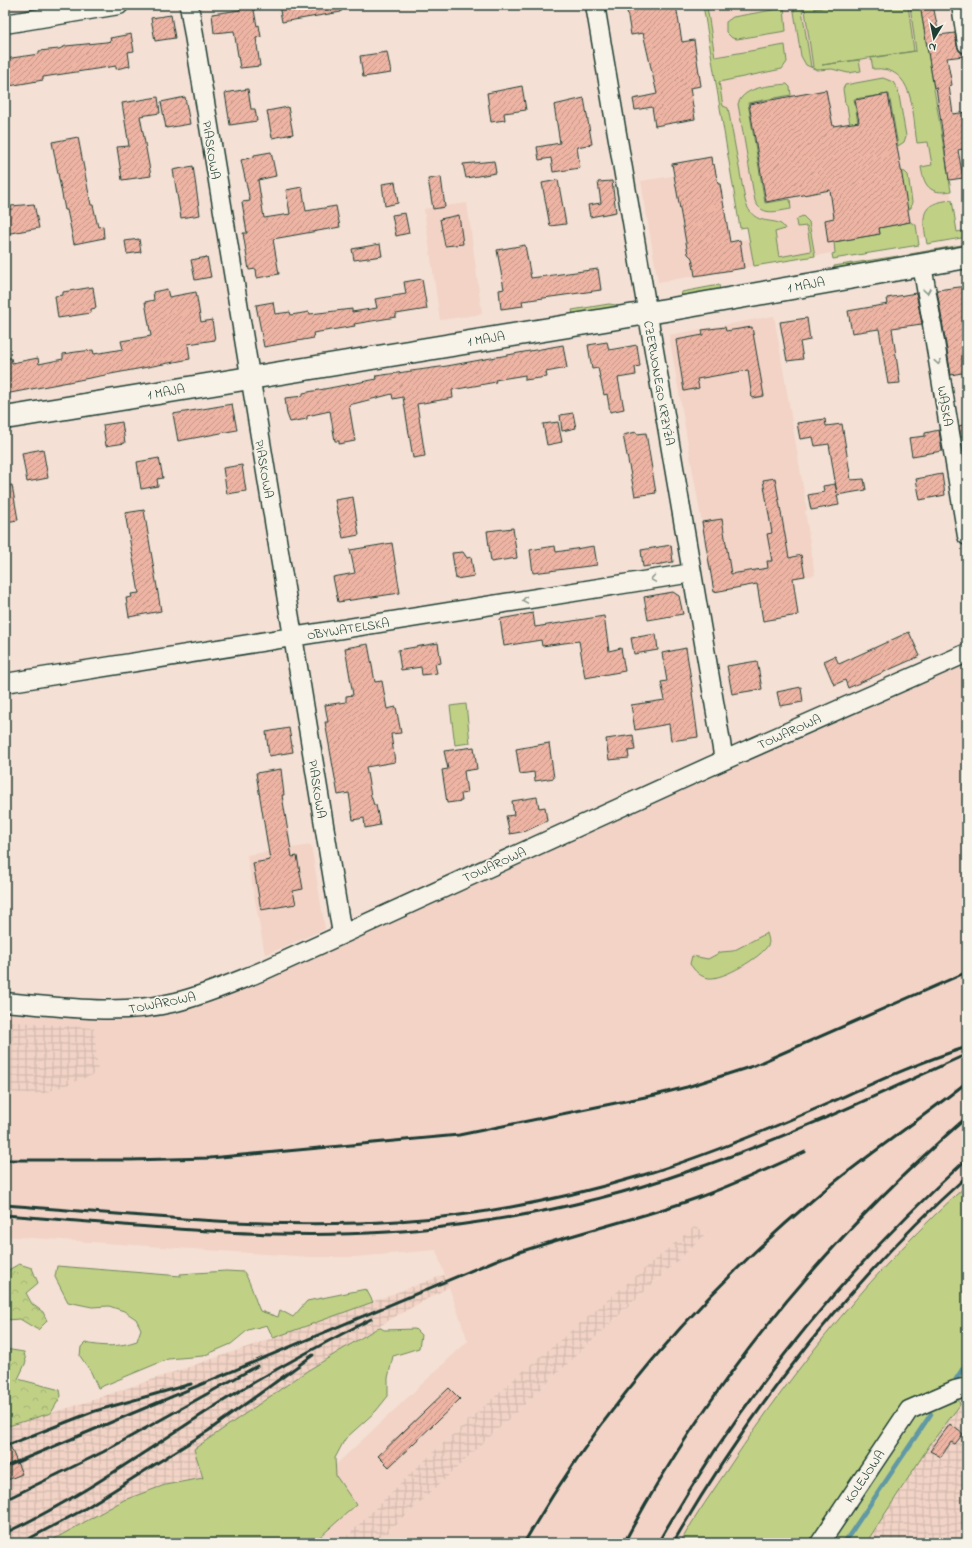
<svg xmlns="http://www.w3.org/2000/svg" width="972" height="1548" viewBox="0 0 972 1548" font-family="'Indie Flower',sans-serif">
<defs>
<pattern id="industrial-grid" width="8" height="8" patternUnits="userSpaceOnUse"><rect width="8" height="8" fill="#f2d3c6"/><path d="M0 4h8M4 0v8" fill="none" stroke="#cfb6ab"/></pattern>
<pattern id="forest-crowns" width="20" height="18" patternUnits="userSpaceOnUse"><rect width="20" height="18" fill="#c0d186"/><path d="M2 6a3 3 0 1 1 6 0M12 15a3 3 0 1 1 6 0" fill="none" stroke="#a5b474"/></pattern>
<pattern id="building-hatch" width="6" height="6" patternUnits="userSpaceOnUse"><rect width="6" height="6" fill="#eeb5a4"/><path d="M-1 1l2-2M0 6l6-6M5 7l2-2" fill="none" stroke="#c09486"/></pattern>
</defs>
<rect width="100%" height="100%" fill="#f4e0d4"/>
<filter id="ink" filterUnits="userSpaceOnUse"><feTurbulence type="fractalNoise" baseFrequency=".025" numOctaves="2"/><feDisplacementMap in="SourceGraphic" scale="8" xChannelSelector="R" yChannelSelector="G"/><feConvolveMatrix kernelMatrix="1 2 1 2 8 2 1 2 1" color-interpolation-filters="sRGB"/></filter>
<g filter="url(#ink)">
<path fill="#f2d3c6" d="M703 5H920L957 232 658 282 641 181 704 171 730 242 749 239 747 227 740 228Z
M467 203 482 314 440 320 424 209Z
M774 316 807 510 805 511 815 575 714 592 669 335Z
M967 654V1185L781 1394 746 1442 680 1543H377L707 1233 514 1379 416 1468 340 1543H313L356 1505 326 1474 468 1341 436 1250 354 1257H310L5 1236V1004H175Z
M311 845 325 929 265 955 247 855Z"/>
<path fill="url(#industrial-grid)" d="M5 1021 94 1028 98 1073 42 1094 5 1092Z
M694 1227 708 1232 377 1543H340L416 1468 514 1379Z
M444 1275 449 1287 396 1316 307 1371 194 1449 203 1478 165 1485 124 1500 47 1543H5V1427L81 1404 273 1338Z
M967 1396V1543H866L931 1443 960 1405 958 1397Z"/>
<path fill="#c0d186" stroke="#70875d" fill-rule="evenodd" d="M703 5H717L707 7 715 57 785 45 787 62 782 69 719 82 723 106 728 108 745 200C753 231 779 214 785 229L775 232 779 257 811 251 807 226 797 227 796 221 798 218 803 216 809 222 815 256 754 266 747 227 740 228Z
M793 5H836L814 9 840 5H908L914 51 822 65 859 60 861 71 848 73 832 69 817 70 806 65 801 56ZM802 10H805L813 67H811Z
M910 5H920L951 191C930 195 924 186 921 167L932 165 928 142 917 143C912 113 915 65 873 69L871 58 916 51Z
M784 8 786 31 737 39 732 38 726 32V22L733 17Z
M883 78 893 82 898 90 906 136 904 142 898 146 889 94 854 99 858 123 850 125 847 105 845 103 843 89 845 85Z
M787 84 790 87 791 95 748 103 765 203 790 199 791 209C777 211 762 217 755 201L738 104C744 86 770 86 787 84Z
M901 171 905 172 908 175 912 202 911 208 907 210Z
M952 200 957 232 967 230V237L927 244C922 216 919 203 952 200Z
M910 222 916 225 919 245 833 259 832 254 835 253 834 242 880 234 879 228Z
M967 244V248L909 258 910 254Z
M898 256 900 260 834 268V266Z
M719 285 720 290 681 297 682 292Z
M609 304 616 305 617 308 573 314 572 310Z
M466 704 470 743 455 745 450 706Z
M767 933C768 937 770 942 768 945 762 957 722 980 709 978 700 977 695 971 690 964L692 956 708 959 721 952 733 951Z
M967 1185V1381L910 1400 813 1543H680C695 1516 714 1490 731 1464 797 1365 878 1265 967 1185Z
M57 1266 181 1276 180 1274 226 1271 244 1272C252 1285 254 1298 260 1311L278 1317 280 1310 293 1317 307 1301 366 1289 373 1302 273 1338 267 1325 248 1330 231 1344 203 1356 168 1359 98 1388 91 1372 80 1356 81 1347 85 1343C104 1347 119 1347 137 1341L141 1329 136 1319 124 1311 109 1306 92 1307 68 1302 55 1277Z
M379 1327 384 1330 415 1329 421 1335 419 1348 393 1356 388 1378V1396L376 1411 345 1439 335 1458 336 1476 356 1505 313 1543H47L124 1500 165 1485 203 1478 194 1449 307 1371Z
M958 1397 960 1405 931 1443 866 1543H828L907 1425 920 1412Z"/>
<path fill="url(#forest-crowns)" stroke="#70875d" d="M19 1264 32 1268 38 1283 26 1293 32 1304 43 1312 47 1321 38 1330 20 1319 6 1320 5 1342V1272Z
M5 1349 24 1352 26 1362 18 1379 60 1390 61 1396 51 1413 5 1427Z"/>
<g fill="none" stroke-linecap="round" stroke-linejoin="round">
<path stroke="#6198a4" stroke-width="4.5" d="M956 1379 967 1362
M844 1543 931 1414"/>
</g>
<path fill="url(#building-hatch)" stroke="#1f3d34" d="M240 5H253L257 26 259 25 261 37 256 38 260 66 240 68 234 31 214 33 212 14 240 10Z
M279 5H341V12L282 22Z
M626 5H676L682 42 694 40 701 86 690 88 695 119 655 126 652 107 635 110 633 99 657 94 643 33 631 35Z
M920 5H933L939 35 955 33 957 46 959 51 964 54V56L947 58 952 85 949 86 953 114 967 112V148L958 150 963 178 949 180 936 87 934 88Z
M171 15 175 38 155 41 151 18Z
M131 34 134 51 128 52 130 66 116 69V66L43 77V80L9 86 5 59 39 54V51L59 49 66 46 106 42 111 41 110 38Z
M387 52 391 73 363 77 360 56Z
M522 86 526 110 504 113 505 120 491 122 487 93Z
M248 89 251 109H255L257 121 230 125 225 93Z
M826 90 833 126 859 122 855 100 888 94 910 222 879 228 880 234 828 243 825 220 834 218 830 190 766 202 749 104Z
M158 97 160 113 140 116 151 176 122 180 117 147 129 146 122 103Z
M185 97 190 124 166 128 161 102Z
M584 98 592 144 577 147 580 168 553 172 551 158 539 160 537 147 560 143 554 105Z
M288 107 293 134 272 138 267 111Z
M78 137 91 205H93L98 227 103 226 104 238 74 244 67 210H65L52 142Z
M271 152 276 176 258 180 264 218 290 214 286 190 302 187 306 211 336 206 340 227 273 239 279 274 257 278 256 269 249 270 243 233H247L242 202 250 201 241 160 254 157V155Z
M711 157 712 165 714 164 718 184H720L730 242 740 240 744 268 695 276 692 258 688 254 672 164Z
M494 161 496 173 466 178 463 164Z
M193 166 200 215 181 218 173 170Z
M441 177 445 207 433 209 428 179Z
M558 180 566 224 550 226 542 183Z
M612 181 616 212 590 217 588 205 601 203 598 182Z
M395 182 398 203 385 206 382 184Z
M34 204 39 228 5 234V210L12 209 11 206Z
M405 213 409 233 396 236 392 215Z
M459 215 463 244 445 246 440 219Z
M139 239 141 252 127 254 125 241Z
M380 244 382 256 354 260 352 249Z
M525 245 531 278 598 269 601 290 522 301 523 306 501 309 499 290 504 289 497 250Z
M207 257 211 277 195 280 191 260Z
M422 279 427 309 396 314V317L354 324 355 326 313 333 314 338 264 347 256 305 273 302 275 314 290 312 291 315 309 312 310 314 352 309V312L377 308 375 299 406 294 404 282Z
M967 286V372L951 375 937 290Z
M93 287 96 308 91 309V313L58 318 55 296 63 295V292Z
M167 289 169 297 196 292 201 322 212 320 215 340 188 344 190 359 5 394V358H11L12 363 38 358 39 364 63 359V354L76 352 93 350 94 354 123 349 121 341 151 336 145 302 154 300 153 292Z
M916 293 922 324 892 328 900 383 888 384 879 329 852 333 848 311 888 304 887 298Z
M807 318 810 340 800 342 803 359 787 361 780 322Z
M725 327 726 331 752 327 764 396 752 398 748 370 697 379 699 388 684 391 676 340 703 335 702 330Z
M607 342 609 350 637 345 640 366 635 367 636 375 618 378 624 409 610 412 607 394 604 395 598 368 592 369 588 345Z
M563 345 567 368 546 372 547 377 525 380V375L495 380 496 382 452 390 453 398 417 404 425 456 413 458 403 397 393 399 392 394 349 405 355 441 339 444V441H335L330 411 307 416V419L290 422 287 414 285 398 303 396V393L377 379 376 376 447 366Z
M232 404 237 430 178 441 173 414Z
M573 413 576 428 562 431 560 415Z
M825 419 826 426 842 424 851 480 864 479 866 490 837 495 839 505 811 510 808 495 824 492 823 486 835 484 837 493 829 444 815 446 813 437 800 439 797 423Z
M122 422 125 443 106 446 103 425Z
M558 422 562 442 547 445 543 424Z
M967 424V436L961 437 959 426Z
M939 430 942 451 912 456 909 438 925 436V433Z
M636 432 637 434 646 433 656 493 635 496 623 435Z
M43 449 48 478 27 482 22 453Z
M159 458 163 478 157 479 158 486 141 489 137 462Z
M242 465 246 491 227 494 223 468Z
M942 474 945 495 920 500 916 479Z
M775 478 789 558 801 555 805 576 793 578 798 615 763 621 757 584 714 592 702 522 722 519 731 574 768 568 767 561H772L767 534 772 533 763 480Z
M12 485 18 520 5 522V486Z
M353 497 359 535 343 538 335 500Z
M144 510 161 611 129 617 126 598 132 597 131 594 139 593 125 513Z
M513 528 517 558 491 562 487 531Z
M392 543 400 593 338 602 333 577 355 573 350 550Z
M671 545 673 562 643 567 641 550Z
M555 546 556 552 594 546 597 565 533 573 530 550Z
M463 552 467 558 471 557 474 576 456 579 452 553Z
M673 592 679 596 683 614 648 620 644 597Z
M533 613 535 627 604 616 609 651 621 648 625 671 585 678 579 641 542 646 541 640 504 646 500 619Z
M909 632 920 656 848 688 845 680 834 685 824 661 835 656 839 664Z
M656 634 658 650 634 654 631 638Z
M438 643 441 663 435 664 437 673 422 675 421 667 401 670 398 650Z
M368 644 375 682 382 681 387 709 396 707 401 733 391 734 395 762 366 767 371 796 374 805H376L380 825 365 828 364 818 353 820 349 793 338 795 325 722H328L325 705 346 702V696L353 695 345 648Z
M686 648 693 692H692L698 737 671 741 669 724 635 730 631 705 665 700 661 682 667 681 662 653Z
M757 661 762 689 732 694 727 666Z
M801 687 803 702 780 706 777 692Z
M289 728 293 752 269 756 266 732Z
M633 735 635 750 628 751 629 758 609 760 606 739Z
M549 743 554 778 535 781 534 772 520 774 516 749Z
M474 747 477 769 464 771 467 793 461 794 462 801 447 803 442 770 448 769 444 751Z
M281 769 284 795H282L292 857 297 856 303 889 293 891 296 904 261 910 253 863 270 860 256 773Z
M537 797 539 808 545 807 547 821 526 831 510 834 506 816 514 815 512 801Z
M449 1388 460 1399 389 1467 378 1456Z
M950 1424 963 1434 955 1444 951 1442 941 1457 930 1451Z
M5 1434 22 1474 5 1481Z"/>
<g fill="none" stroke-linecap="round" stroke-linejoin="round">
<defs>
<path id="street" d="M189 5 342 934
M595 5 724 760
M961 5 967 44
M5 24 119 5
M922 265 931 317
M932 324 967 536
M5 683 692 573
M5 1002C62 1007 119 1016 176 1002 205 995 232 983 260 972L711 766 967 653
M820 1543 909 1410 955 1390 967 1387"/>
<path id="secondary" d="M5 418 672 309 967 257"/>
</defs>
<use href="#street" stroke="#1f3d34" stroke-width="21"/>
<use href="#secondary" stroke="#1f3d34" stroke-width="25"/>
<use href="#street" stroke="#f7f3e8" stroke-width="18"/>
<use href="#secondary" stroke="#f7f3e8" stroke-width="22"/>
<path stroke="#1f3d34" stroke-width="3" d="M5 1160H130L210 1158 459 1135 655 1095 687 1087 753 1066 967 972
M5 1205C136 1215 267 1230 398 1221 481 1216 563 1199 643 1175 706 1156 768 1130 829 1103 874 1083 919 1062 967 1047
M5 1215C155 1227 308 1246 458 1225 536 1215 612 1198 686 1172 782 1140 875 1096 967 1054
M5 1446 95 1411 191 1384
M5 1467 494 1261C560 1236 630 1222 697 1198 734 1185 769 1168 805 1152
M5 1500 103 1452 257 1366
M5 1533C81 1498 149 1448 220 1403 269 1372 320 1345 371 1319
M21 1543 81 1511 208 1431 313 1355
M524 1543C600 1411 699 1296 815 1198 864 1157 917 1122 967 1082
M624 1543C711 1380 828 1238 967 1117
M658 1543C740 1399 844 1270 967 1159
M673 1543C752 1407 850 1281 967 1176"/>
</g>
<defs><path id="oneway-chevron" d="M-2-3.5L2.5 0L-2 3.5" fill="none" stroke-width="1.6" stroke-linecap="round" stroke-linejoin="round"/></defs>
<g stroke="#8b988e">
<use href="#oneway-chevron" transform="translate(927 291) rotate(81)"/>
<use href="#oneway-chevron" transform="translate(938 362) rotate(81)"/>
<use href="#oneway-chevron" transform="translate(653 579) rotate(171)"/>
<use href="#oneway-chevron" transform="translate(525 600) rotate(171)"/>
</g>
</g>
<g text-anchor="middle" stroke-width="3.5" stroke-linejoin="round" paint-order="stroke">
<g font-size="13" fill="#1f3d34" stroke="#f7f3e8">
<text transform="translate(212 150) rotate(81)" y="5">PIASKOWA</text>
<text transform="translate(806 284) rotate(-10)" y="5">1 MAJA</text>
<text transform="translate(486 338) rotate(-9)" y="5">1 MAJA</text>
<text transform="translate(660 383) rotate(80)" y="5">CZERWONEGO KRZYŻA</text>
<text transform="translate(166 391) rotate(-10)" y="5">1 MAJA</text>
<text transform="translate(946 406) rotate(81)" y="5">WĄSKA</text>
<text transform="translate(265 469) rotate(80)" y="5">PIASKOWA</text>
<text transform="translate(348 628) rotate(-9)" y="5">OBYWATELSKA</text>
<text transform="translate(789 731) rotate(-24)" y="5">TOWAROWA</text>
<text transform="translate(318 789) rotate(81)" y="5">PIASKOWA</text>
<text transform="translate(494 864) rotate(-24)" y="5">TOWAROWA</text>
<text transform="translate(162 1002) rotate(-11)" y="5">TOWAROWA</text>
<text transform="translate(864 1476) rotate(-56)" y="5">KOLEJOWA</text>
</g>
</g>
<rect width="972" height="1548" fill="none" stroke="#f7f3e8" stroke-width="20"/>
<rect x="10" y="10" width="952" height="1528" fill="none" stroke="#1f3d34" stroke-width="1.5" filter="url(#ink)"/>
<g transform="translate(934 38) rotate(190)" stroke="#f7f3e8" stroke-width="3" paint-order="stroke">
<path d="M0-3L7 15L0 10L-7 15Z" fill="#1f3d34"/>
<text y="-6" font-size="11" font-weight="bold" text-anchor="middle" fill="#1f3d34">N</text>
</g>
</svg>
